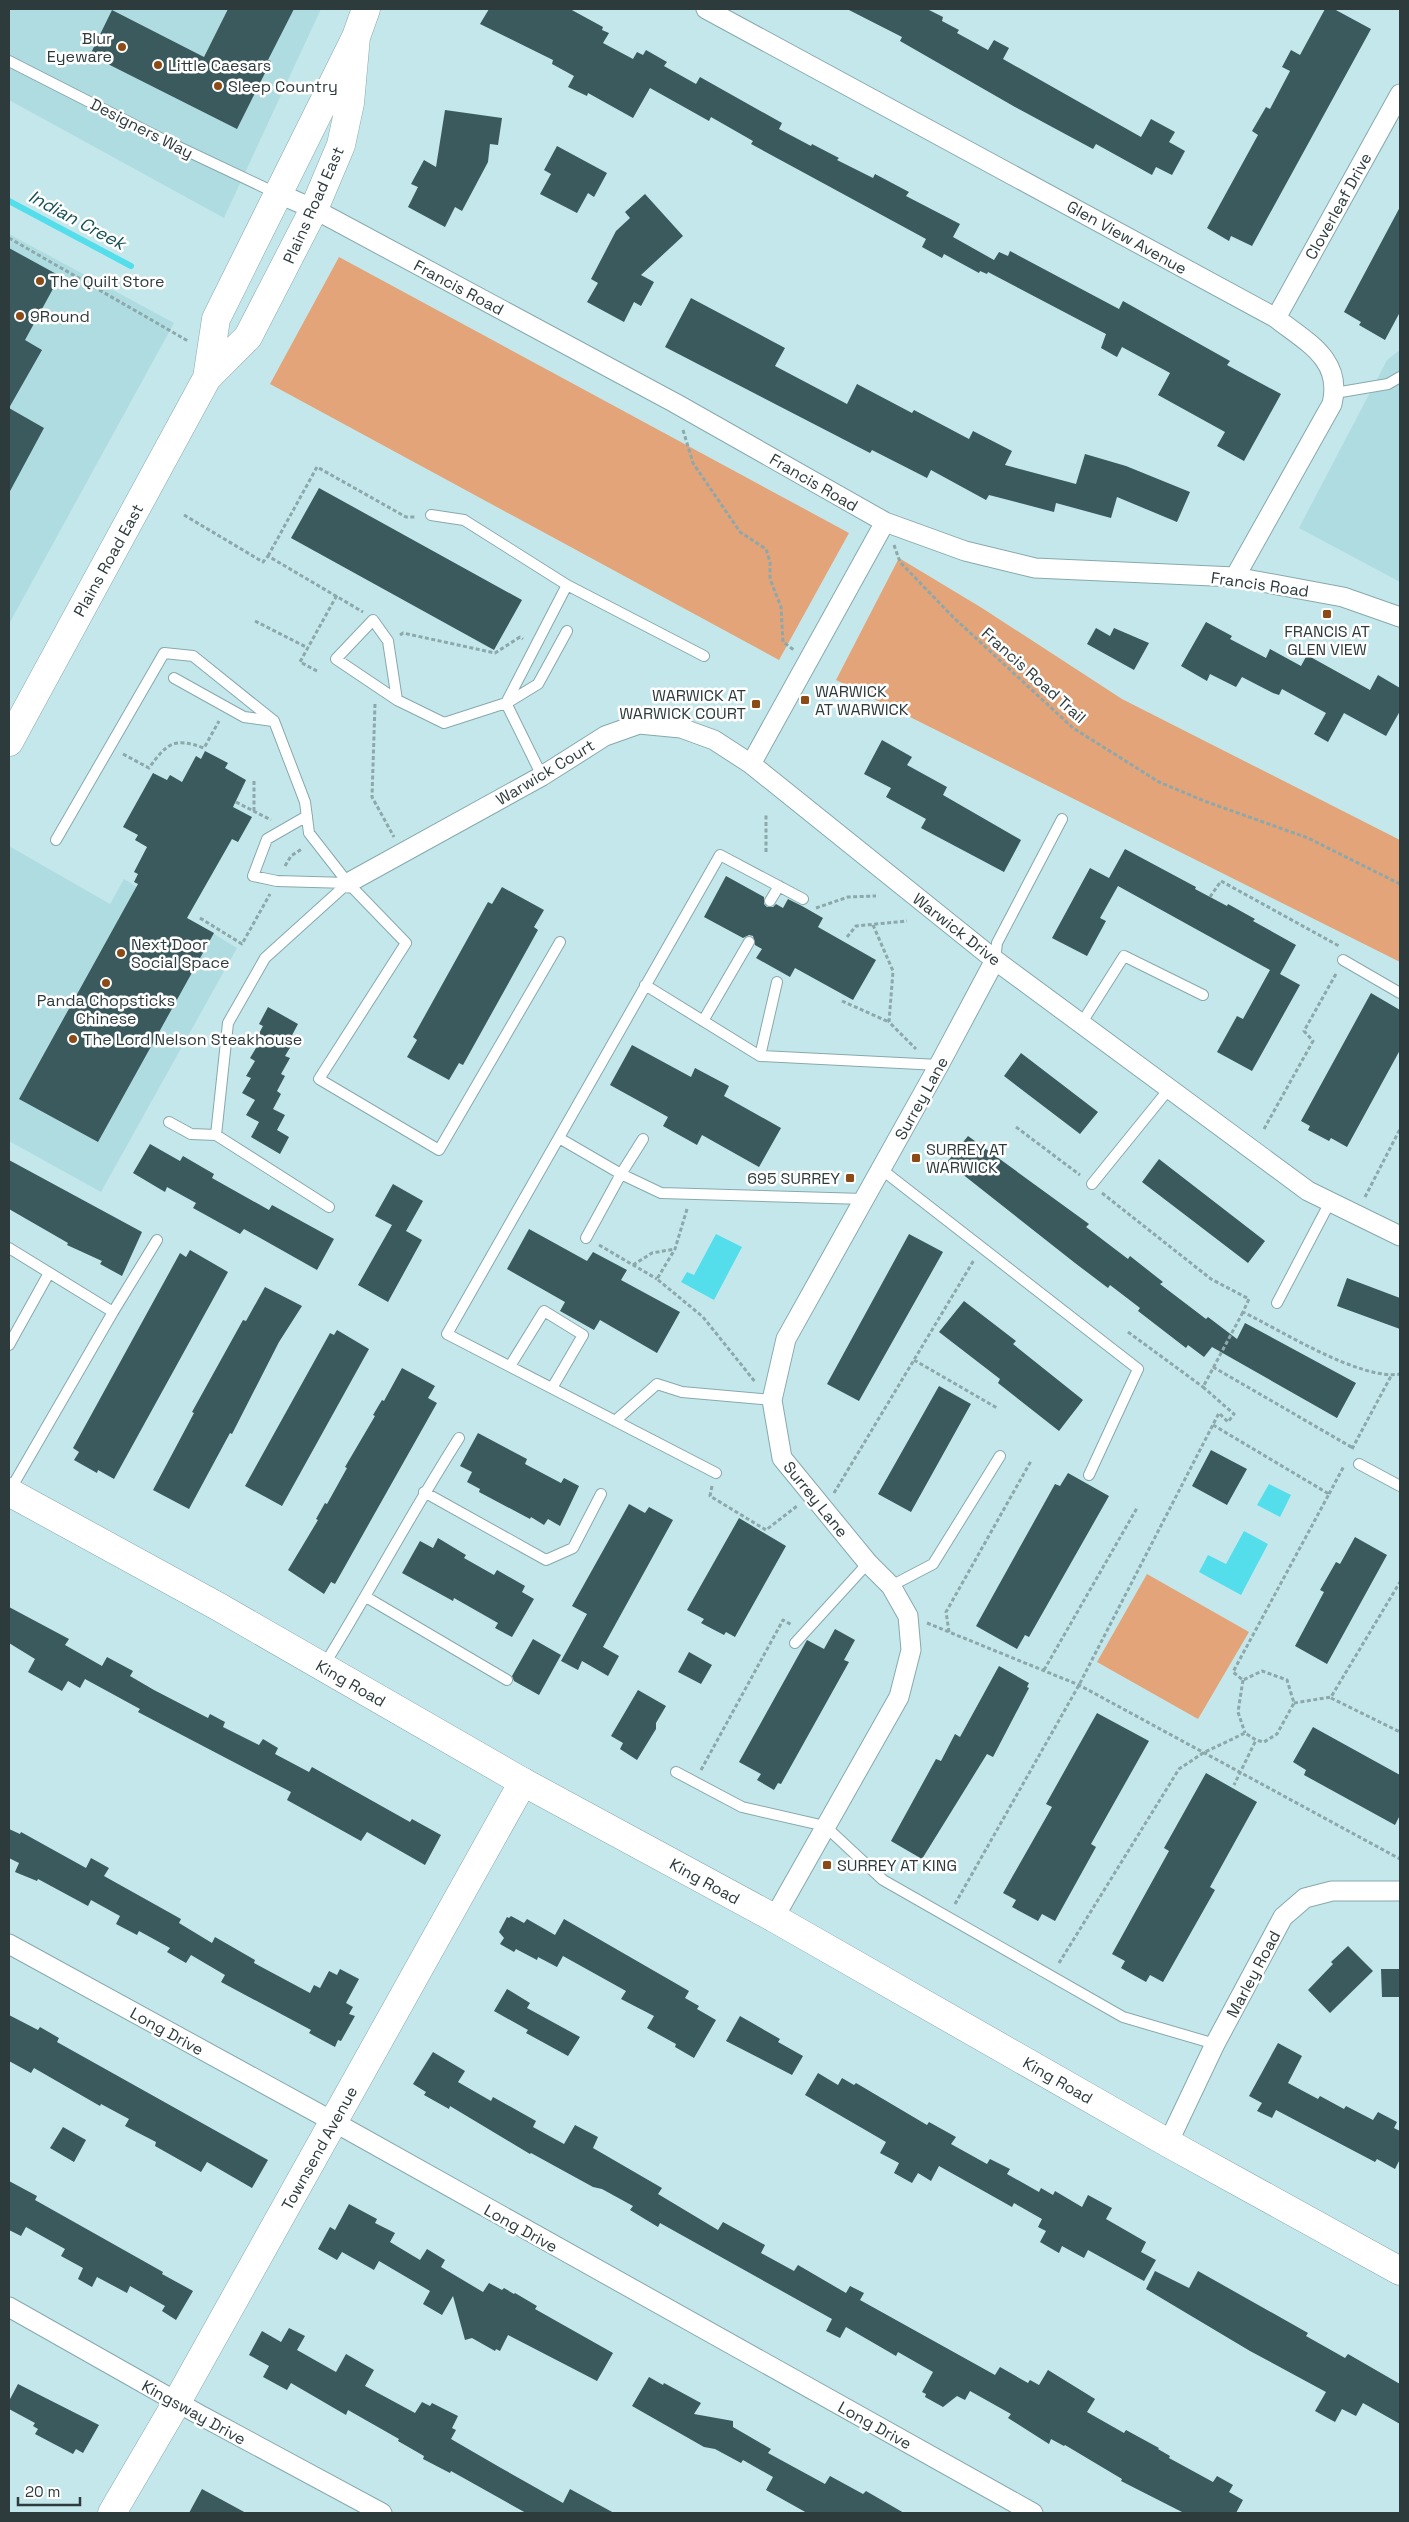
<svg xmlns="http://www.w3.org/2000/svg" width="1409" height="2522" viewBox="0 0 1409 2522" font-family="'Space Grotesk',sans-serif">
<rect width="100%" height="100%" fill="#c4e7eb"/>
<path fill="#afdce1" d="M9 9H321L224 218 9 100Z
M9 234 174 323 9 624Z
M1400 350V582L1299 528 1387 360Z
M9 846 110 904 124 879 237 948 101 1192 9 1141Z"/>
<path fill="#e3a47a" d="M339 257 849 533 779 660 270 384Z
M899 558 982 608 1122 699 1400 840V962L836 680Z
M1147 1574 1249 1632 1198 1719 1097 1662Z"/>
<path fill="#54deeb" d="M716 1234 742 1247 714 1300 681 1282 687 1272 694 1275Z
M1269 1484 1291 1495 1280 1517 1257 1505Z
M1244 1531 1268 1544 1241 1595 1199 1572 1208 1555 1226 1564Z"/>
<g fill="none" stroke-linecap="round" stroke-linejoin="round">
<path stroke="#54deeb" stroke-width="6" d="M9 201 131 266"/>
</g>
<path fill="#3a5a5d" d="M228 9H294L268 60 271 61 237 129 90 55 112 10 204 57Z
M489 9H570L603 27 602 30 609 33 603 43 633 59 637 52 643 55 646 50 667 62 664 66 696 84 700 77 782 123 779 129 811 146 812 144 839 158 837 160 873 178 875 174 909 192 906 196 960 224 953 237 994 260 999 252 1008 256 1010 251 1119 309 1123 301 1230 361 1227 365 1281 394 1244 461 1217 446 1225 432 1158 395 1170 373 1122 347 1117 357 1101 348 1106 334 988 272 987 274 980 271 979 273 944 254 942 258 922 247 926 239 751 144 753 141 711 117 709 121 650 88 633 118 588 93 587 96 568 87 574 76 552 64 553 60 480 24Z
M847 9H927L943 17 942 21 959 30 957 33 988 50 994 40 1009 48 1003 59 1141 137 1151 119 1175 132 1169 142 1185 151 1172 175 1156 167 1152 175 1096 144 1093 149 1015 107 900 41 902 37Z
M1325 9H1334L1371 29 1252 246 1231 236 1229 241 1207 228 1258 135 1252 131 1266 107 1270 109 1290 71 1282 67 1291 50 1300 55Z
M445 110 502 118 498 145 490 144 488 162 462 211 455 207 445 227 408 207 418 187 411 184 424 160 436 167Z
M557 146 607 173 594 197 588 193 577 213 540 194 551 174 544 170Z
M645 194 683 236 641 275 654 282 641 306 634 302 624 322 587 302 598 283 591 279 616 231 630 218 625 212Z
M1400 207V312L1385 340 1359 325 1361 322 1344 312Z
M9 248 60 276 25 340 42 350 9 408 44 428 9 493Z
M691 298 785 348 775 366 847 404 857 384 912 413 914 410 969 439 973 431 1012 451 1005 465 1076 484 1085 454 1126 466 1190 492 1177 522 1117 497 1111 518 1056 503 1054 512 989 495 986 500 931 470 927 478 872 450 870 453 665 347Z
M319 488 522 600 494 650 291 538Z
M1206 622 1232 636 1230 639 1266 658 1270 649 1301 666 1307 655 1370 690 1378 675 1400 688V711L1386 736 1344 713 1328 742 1314 734 1326 713 1282 689 1279 695 1273 693 1242 677 1236 687 1210 674 1207 681 1181 666Z
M1096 628 1110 636 1114 628 1149 643 1134 670 1087 644Z
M882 740 912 757 907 765 947 787 943 795 1021 840 1004 872 921 828 926 819 886 797 891 788 864 774Z
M205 751 228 763 225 768 246 780 233 807 252 817 238 842 232 839 187 918 214 933 98 1142 19 1099 138 884 134 882 138 874 134 872 147 847 135 840 138 835 123 827 153 773 167 780 170 775 182 782 196 756 201 759Z
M1125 849 1196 887 1195 889 1227 906 1228 904 1255 919 1253 921 1296 945 1280 974 1300 985 1252 1071 1217 1052 1237 1016 1243 1019 1270 970 1118 886 1100 918 1106 921 1087 956 1052 938 1090 868 1109 878Z
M726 876 764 897V904L767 907H773L776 904 783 908 788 899 802 906 823 918 818 927 876 960 853 1000 795 968 790 977 756 958 762 949 755 945 753 936 749 935 743 938 704 917Z
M502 887 544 910 534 927 538 930 463 1065 459 1063 449 1080 407 1057 417 1040 413 1037 488 902 492 904Z
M1371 993 1400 1010V1050L1347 1147 1331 1138 1329 1141 1308 1130 1310 1126 1301 1121Z
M268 1007 298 1024 290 1039 294 1041 285 1056 290 1058 281 1074 285 1076 277 1091 281 1094 273 1109 285 1115 277 1130 289 1137 280 1154 251 1137 259 1122 246 1115 255 1100 242 1093 251 1078 246 1076 255 1061 250 1058 259 1043 255 1041 263 1026 259 1024Z
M632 1045 691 1077 695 1068 729 1086 724 1096 781 1128 759 1167 702 1135 697 1145 663 1126 668 1117 610 1085Z
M1021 1053 1098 1112 1080 1134 1004 1076Z
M968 1136 1089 1224 1086 1227 1128 1259 1130 1256 1163 1282 1160 1284 1206 1319 1208 1317 1237 1339 1245 1323 1356 1383 1337 1418 1212 1347 1204 1357 1188 1345 1186 1348 1138 1311 1140 1308 1110 1285 1108 1288 1075 1263 947 1162Z
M150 1144 180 1161 183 1156 214 1174 212 1178 269 1210 272 1205 334 1239 317 1270 244 1229 240 1234 193 1208 196 1203 167 1187 165 1192 133 1173Z
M1159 1159 1265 1241 1248 1263 1142 1182Z
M9 1160 142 1232 122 1276 100 1264 102 1261 67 1245 68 1243 9 1209Z
M393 1184 423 1201 406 1231 422 1240 388 1302 358 1285 392 1225 375 1216Z
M529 1229 587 1261 593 1252 627 1270 621 1280 680 1312 657 1353 600 1320 594 1330 560 1311 565 1302 507 1269Z
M909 1234 943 1252 859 1401 827 1384Z
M190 1250 228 1272 114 1479 98 1470 97 1473 74 1460 79 1452 73 1448 180 1253 186 1257Z
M1347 1278 1400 1298V1329L1337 1306Z
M265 1287 302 1306 279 1342 232 1434 230 1433 189 1509 153 1490 194 1413 192 1412 243 1320 246 1321Z
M964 1301 1016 1341 1013 1344 1083 1400 1059 1431 998 1383 1000 1379 939 1332Z
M337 1330 369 1349 282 1506 245 1486 330 1333 334 1335Z
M402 1368 435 1386 428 1398 437 1403 335 1584 331 1582 324 1594 288 1570 318 1520 316 1519 325 1503 327 1504 347 1468 345 1467 375 1416 373 1415 382 1400 384 1401Z
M939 1386 971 1404 911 1512 878 1494Z
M478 1433 527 1459 525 1464 561 1483 564 1478 579 1486 560 1526 548 1519 544 1525 531 1517 530 1519 479 1492 480 1489 467 1482 472 1472 460 1466Z
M1211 1450 1247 1469 1227 1505 1192 1486Z
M1068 1473 1109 1496 1029 1637 1025 1635 1017 1649 976 1626 1055 1484 1060 1486Z
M629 1504 645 1513 649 1507 673 1520 603 1647 619 1656 608 1676 582 1661 578 1670 561 1661 587 1614 572 1606Z
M739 1518 786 1546 735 1637 726 1632 724 1635 701 1623 704 1619 687 1610Z
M1355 1537 1387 1555 1327 1664 1295 1646 1324 1592 1320 1590 1336 1562 1340 1564Z
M438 1538 466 1555 464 1558 494 1575 497 1570 525 1586 522 1592 534 1599 512 1637 495 1628 498 1623 454 1598 453 1601 402 1573 420 1541 433 1548Z
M9 1607 69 1639 65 1645 102 1666 107 1657 133 1671 130 1676 154 1690 208 1718 210 1714 225 1722 223 1727 259 1745 263 1739 278 1748 275 1754 309 1772 312 1767 410 1822 412 1819 441 1835 425 1865 367 1832 361 1841 287 1800 291 1792 138 1712 140 1709 85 1679 80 1688 68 1681 62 1691 28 1672 35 1659 9 1643Z
M835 1629 855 1640 844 1660 849 1662 781 1784 778 1783 774 1790 757 1780 761 1774 739 1762 807 1640 824 1649Z
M533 1639 561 1655 539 1695 514 1681 512 1676Z
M689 1652 712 1665 701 1684 678 1672Z
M999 1666 1029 1683 1027 1687 1029 1688 993 1757 987 1754 922 1859 891 1841 936 1759 941 1761 955 1734 960 1737Z
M638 1690 666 1706 656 1723V1729L637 1760 620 1749 623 1743 611 1736Z
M1097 1713 1149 1741 1091 1844 1096 1847 1055 1921 1042 1914 1038 1921 1012 1907 1016 1900 1003 1893 1052 1807 1046 1804Z
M1313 1727 1400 1775V1815L1395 1825 1304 1775 1306 1770 1293 1762Z
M1206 1773 1257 1802 1210 1887 1215 1890 1163 1982 1150 1975 1146 1982 1121 1968 1125 1961 1112 1954 1169 1851 1164 1848Z
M9 1829 20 1834 21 1832 86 1868 91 1858 109 1868 104 1876 181 1919 179 1923 212 1943 215 1937 255 1960 254 1963 310 1993 314 1985 320 1988 329 1971 337 1975 340 1969 359 1979 346 2003 353 2007 349 2014 355 2016 341 2041 338 2040 335 2047 309 2033 311 2030 221 1982 225 1975 191 1955 186 1963 167 1952 170 1948 139 1931 137 1935 116 1924 120 1916 91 1900 88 1906 38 1879 37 1881 15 1872 19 1863 9 1858Z
M511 1916 524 1923 527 1919 555 1935 564 1919 689 1991 685 1998 699 2006 697 2009 716 2020 694 2058 675 2047 676 2044 647 2028 654 2016 621 1999 626 1991 563 1956 557 1967 538 1957 537 1960 516 1949 514 1952 500 1944 504 1938 499 1932 507 1917 509 1918Z
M1348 1946 1373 1971 1330 2013 1308 1990 1333 1964 1331 1962Z
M1381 1969H1400V1997H1382Z
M507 1989 530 2003 527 2008 580 2037 568 2056 526 2033 528 2030 494 2011Z
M9 2015 38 2030 40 2027 59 2038 57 2042 268 2160 252 2188 207 2162 201 2172 155 2146 156 2142 125 2126 129 2119 101 2104 100 2106 34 2068 31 2073 9 2061Z
M740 2016 780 2039 778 2042 803 2056 792 2075 726 2041Z
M1278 2043 1302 2056 1288 2083 1318 2099 1320 2096 1344 2109 1346 2106 1373 2120 1378 2112 1397 2122 1394 2128 1400 2131V2159L1395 2169 1377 2159 1375 2162 1276 2110 1272 2118 1257 2111 1262 2103 1249 2096Z
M433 2052 465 2071 458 2082 491 2101 493 2097 536 2121 533 2127 564 2144 575 2125 598 2137 593 2148 662 2188 658 2194 718 2230 723 2222 765 2245 761 2253 794 2271 798 2265 846 2293 850 2286 864 2293 860 2300 995 2375 1000 2367 1028 2383 1030 2380 1039 2385 1048 2370 1095 2399 1087 2412 1124 2433 1126 2430 1159 2448 1158 2449 1170 2456 1169 2458 1213 2482 1217 2476 1233 2485 1229 2492 1243 2500 1236 2513H1184L1121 2481 1122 2479 1065 2445 1064 2446 1051 2439 1049 2444 1008 2418 1011 2414 970 2391 965 2400 957 2396 943 2407 925 2397 926 2394 922 2392 933 2372 898 2352 896 2356 846 2327 840 2338 826 2331 832 2319 660 2223 658 2227 630 2210 633 2206 602 2189 593 2187 531 2153 530 2154 450 2106 449 2109 424 2095 426 2092 413 2084Z
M818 2073 838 2085 842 2078 854 2085 856 2083 927 2125 929 2122 956 2137 951 2144 987 2164 990 2159 1010 2169 1007 2174 1039 2192 1041 2188 1053 2195 1055 2191 1082 2207 1088 2195 1112 2208 1106 2219 1146 2242 1141 2252 1156 2260 1144 2281 1088 2250 1084 2258 1062 2246 1059 2253 1040 2242 1046 2231 1038 2227 1042 2219 1014 2203 1012 2207 939 2166 931 2181 918 2173 912 2183 894 2173 899 2163 880 2153 886 2142 805 2095Z
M63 2127 86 2140 74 2162 50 2148Z
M9 2181 37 2196 35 2200 163 2272 162 2274 193 2291 176 2320 162 2311 165 2306 130 2286 127 2293 97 2277 92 2287 78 2279 83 2268 61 2256 65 2249 26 2227 21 2236 9 2230Z
M349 2204 377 2219 375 2223 395 2233 390 2242 420 2260 427 2249 445 2260 441 2267 483 2292 489 2283 502 2290 504 2288 514 2294 515 2293 537 2306 535 2309 613 2353 597 2381 508 2335 500 2351 496 2349 495 2351 472 2338 465 2340 453 2296 442 2315 423 2304 430 2291 379 2261 374 2270 342 2252 337 2260 318 2249 330 2227 335 2230Z
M1155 2271 1189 2288 1198 2271 1308 2333 1306 2336 1345 2358 1348 2354 1400 2384V2424L1363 2403 1356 2416 1342 2409 1335 2422 1315 2411 1326 2392 1250 2351 1146 2289Z
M289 2328 305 2336 297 2350 336 2372 346 2354 374 2370 365 2386 415 2413 422 2402 430 2406 432 2403 458 2416 452 2428 456 2430 451 2439 501 2468 563 2503 570 2489 614 2513H526L451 2471 450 2473 423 2459 424 2456 398 2441 399 2439 348 2410 346 2415 291 2383 287 2390 263 2377 269 2366 249 2355 262 2331 281 2342Z
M649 2377 663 2385 664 2383 701 2403 694 2414 733 2421V2427L771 2449 768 2453 825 2484 830 2476 863 2494 866 2491 904 2513H807L766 2490 773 2477 743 2460 741 2463 715 2449 704 2447 632 2406Z
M18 2384 99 2425 83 2453 76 2449 73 2454 35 2434 38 2429 33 2426 35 2423 9 2409V2401Z
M202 2489 246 2513H189Z"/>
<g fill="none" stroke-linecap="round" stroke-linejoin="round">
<defs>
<path id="lane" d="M9 61 166 141 276 193
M1335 393 1388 384 1400 377
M431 515 464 520 567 585 704 656
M174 678 244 717 273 721
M397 700 336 659 373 620 388 641 397 700 444 723 506 703 542 776
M506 703 567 585
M507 703 538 684 567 631
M307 816 267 839 253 876 277 881 348 883
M56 840 164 653 193 656 274 721 305 802 309 833 348 883 406 943 319 1079 439 1150 560 942
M770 901 779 886
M995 960 997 943 1062 819
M1343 960 1400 993
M645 985 760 1056 939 1065
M703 1021 749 942
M1081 1024 1124 956 1203 995
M760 1056 777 982
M169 1122 191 1134 216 1135
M559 1138 621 1174 661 1193 864 1199
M881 1169 1138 1369 1089 1475
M1092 1184 1169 1089
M329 1207 216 1135 228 1023 265 958 348 883
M586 1238 621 1174 643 1139
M9 1248 113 1312
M1277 1303 1330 1202
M9 1345 49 1273
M510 1366 544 1311 583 1335 552 1388
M615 1421 657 1384 682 1392 772 1400
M1359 1464 1400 1486
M716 1473 447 1334 720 855 803 899
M9 1492 113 1312 157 1240
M424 1492 546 1560 573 1548 601 1494
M891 1586 933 1564 1000 1456
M366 1597 507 1680
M795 1643 868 1563
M323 1667C370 1591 411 1513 459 1438
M676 1772 742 1807 825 1826 883 1880 1123 2017 1215 2044"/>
<path id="street" d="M706 9 1276 318C1306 342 1343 359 1332 404L1235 577
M277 193 314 209 675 403 885 522 965 551 1035 568 1235 577 1343 597 1400 617
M1276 318 1400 94
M751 764 885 522
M348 883 542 776 605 736 639 724 681 728 714 740 751 764 995 960 1308 1191 1400 1236
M774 1918 899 1697 911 1650 908 1616 891 1586 868 1563 782 1458 772 1400 786 1339 939 1065 995 960
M9 1944 334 2122 1033 2513
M1168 2143 1215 2044 1283 1917 1305 1898 1332 1891H1400
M9 2307 200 2415 382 2513"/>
<path id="secondary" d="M207 378 216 319 356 37 366 9
M9 742 207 378 248 337 314 209 341 145 350 103 356 37
M112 2513 177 2402 523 1782"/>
<path id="primary" d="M9 1492 219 1607 523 1782 774 1918 1168 2143 1400 2271"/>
</defs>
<use href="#lane" stroke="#87a9ad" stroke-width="12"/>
<use href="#street" stroke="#87a9ad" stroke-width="21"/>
<use href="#secondary" stroke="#87a9ad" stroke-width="29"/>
<use href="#primary" stroke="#87a9ad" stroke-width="29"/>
<path stroke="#8ca8ab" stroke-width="3" stroke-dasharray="4 2.5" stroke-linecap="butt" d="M9 238 188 341
M683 430 693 463 740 532 766 549 770 562V579L781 607 783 642 794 650
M184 515 263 562 268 556 363 612
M894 545 900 562 953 617 1073 728 1159 782 1207 802 1308 838 1400 884
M268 556 317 467 406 517H416
M255 621 308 648
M400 635 403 633 495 653 520 637 523 639
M317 671 300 662 337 595
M375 704 372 797 394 837
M123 754 149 768C167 743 174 737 204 748L219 721
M254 781V811
M236 802 271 820
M766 852V813
M285 866 291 856 303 848
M1210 897 1221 881 1339 946
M816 908 848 897 876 896
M200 918 242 944 270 894
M873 925 893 971 889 1022 916 1049
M847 937 856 926 907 921
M842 1001 889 1022
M1016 1127 1080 1175
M1264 1129 1313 1041 1304 1031 1337 972
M1102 1193 1211 1279 1249 1299 1243 1312C1280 1330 1361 1381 1400 1374
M1365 1197 1400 1129
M687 1209 675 1249 657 1279 703 1317 756 1383
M599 1245 657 1279
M633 1265 652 1253 675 1249
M1128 1332 1203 1387
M914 1360 997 1408
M1213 1367 1353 1448
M1213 1425 1329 1494 1233 1672 1243 1680 1262 1671 1287 1680 1294 1703 1277 1734 1264 1742 1256 1740
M1352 1449 1391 1376
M712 1486 710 1496 766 1530 797 1506
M834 1493 974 1260
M1329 1494 1344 1466
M927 1623 1079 1685 1400 1859
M949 1632 946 1612 1031 1461
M1044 1670 1137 1508
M1243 1680 1238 1712 1245 1733
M1331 1698 1400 1732
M1294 1703 1331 1697 1400 1582
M701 1770 783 1620 792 1625
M955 1904 1079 1685 1219 1413 1228 1422 1234 1414 1203 1387 1243 1312
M1059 1963 1179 1769 1203 1753 1245 1733 1256 1740 1234 1785"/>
<use href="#lane" stroke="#fff" stroke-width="10"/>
<use href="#street" stroke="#fff" stroke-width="19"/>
<use href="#secondary" stroke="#fff" stroke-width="28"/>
<use href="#primary" stroke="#fff" stroke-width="28"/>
</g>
<g fill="#8c4a17" stroke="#fff" stroke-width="2">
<circle cx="122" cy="47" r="5"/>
<circle cx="158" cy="65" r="5"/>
<circle cx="218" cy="86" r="5"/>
<circle cx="40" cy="281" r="5"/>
<circle cx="20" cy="316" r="5"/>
<rect x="1322" y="609" width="10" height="10" rx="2.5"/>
<rect x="800" y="695" width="10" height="10" rx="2.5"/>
<rect x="751" y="699" width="10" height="10" rx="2.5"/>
<circle cx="121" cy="953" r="5"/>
<circle cx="106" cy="983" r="5"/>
<circle cx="73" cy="1039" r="5"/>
<rect x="911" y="1153" width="10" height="10" rx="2.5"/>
<rect x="845" y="1173" width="10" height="10" rx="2.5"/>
<rect x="822" y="1860" width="10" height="10" rx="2.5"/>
</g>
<g text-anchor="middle" stroke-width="5" stroke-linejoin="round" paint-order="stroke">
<g font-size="16" fill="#2d3b3c" stroke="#fff" text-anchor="start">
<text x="112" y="44" text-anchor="end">Blur<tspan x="112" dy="18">Eyeware</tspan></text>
<text x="168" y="71">Little Caesars</text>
<text x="228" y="92">Sleep Country</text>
<text x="50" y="287">The Quilt Store</text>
<text x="30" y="322">9Round</text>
<text x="1327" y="637" text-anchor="middle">FRANCIS AT<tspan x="1327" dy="18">GLEN VIEW</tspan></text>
<text x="815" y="697">WARWICK<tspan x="815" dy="18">AT WARWICK</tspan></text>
<text x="746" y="701" text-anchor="end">WARWICK AT<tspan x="746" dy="18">WARWICK COURT</tspan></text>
<text x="131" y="950">Next Door<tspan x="131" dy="18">Social Space</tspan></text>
<text x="106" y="1006" text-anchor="middle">Panda Chopsticks<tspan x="106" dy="18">Chinese</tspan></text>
<text x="83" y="1045">The Lord Nelson Steakhouse</text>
<text x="926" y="1155">SURREY AT<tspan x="926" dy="18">WARWICK</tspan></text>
<text x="840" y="1184" text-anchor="end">695 SURREY</text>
<text x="837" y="1871">SURREY AT KING</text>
</g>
<g font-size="16" fill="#2d3b3c" stroke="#fff">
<text transform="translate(142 128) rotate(27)" y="6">Designers Way</text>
<text transform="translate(313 205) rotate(-66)" y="6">Plains Road East</text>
<text transform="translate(1338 206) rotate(-61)" y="6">Cloverleaf Drive</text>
<text transform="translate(1127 237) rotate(29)" y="6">Glen View Avenue</text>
<text transform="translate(459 287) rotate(28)" y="6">Francis Road</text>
<text transform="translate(814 482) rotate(30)" y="6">Francis Road</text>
<text transform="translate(108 560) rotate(-61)" y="6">Plains Road East</text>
<text transform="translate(1260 584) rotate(8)" y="6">Francis Road</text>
<text transform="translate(1034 675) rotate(42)" y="6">Francis Road Trail</text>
<text transform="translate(545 772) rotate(-31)" y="6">Warwick Court</text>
<text transform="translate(957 929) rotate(38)" y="6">Warwick Drive</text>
<text transform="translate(921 1098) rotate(-61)" y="6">Surrey Lane</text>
<text transform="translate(816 1499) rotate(51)" y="6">Surrey Lane</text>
<text transform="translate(351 1683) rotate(30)" y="6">King Road</text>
<text transform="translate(705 1881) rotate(29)" y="6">King Road</text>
<text transform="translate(1253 1974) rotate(-62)" y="6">Marley Road</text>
<text transform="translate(167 2031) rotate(29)" y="6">Long Drive</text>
<text transform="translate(1058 2080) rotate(30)" y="6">King Road</text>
<text transform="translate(319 2148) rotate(-61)" y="6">Townsend Avenue</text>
<text transform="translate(521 2228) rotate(29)" y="6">Long Drive</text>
<text transform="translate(194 2412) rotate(29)" y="6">Kingsway Drive</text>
<text transform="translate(875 2425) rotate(29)" y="6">Long Drive</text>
</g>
<g font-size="18" font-style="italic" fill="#165156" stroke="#fff">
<text transform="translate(77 220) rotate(28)" y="6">Indian Creek</text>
</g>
</g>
<rect width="1409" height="2522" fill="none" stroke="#2d3b3c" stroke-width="20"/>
<path d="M18 2497v8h62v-8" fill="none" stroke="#2d3b3c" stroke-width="2.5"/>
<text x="25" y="2497" font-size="15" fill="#2d3b3c" stroke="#ffffff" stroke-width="4" paint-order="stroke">20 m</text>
</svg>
